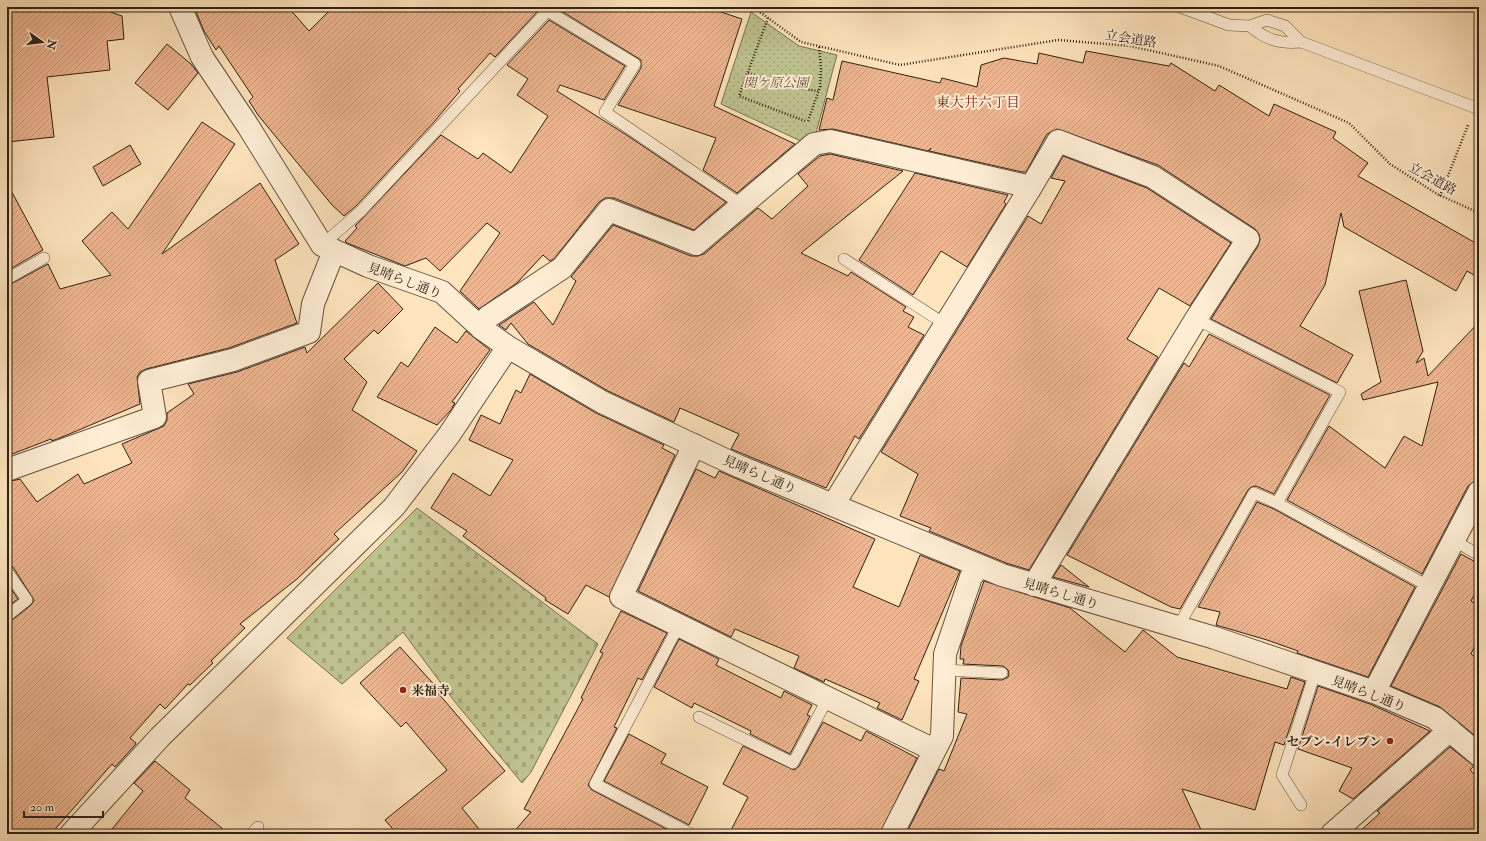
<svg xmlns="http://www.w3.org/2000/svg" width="1486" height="841" viewBox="0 0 1486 841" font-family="'IM FELL Double Pica','Noto Serif JP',serif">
<defs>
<pattern id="cemetery-stones" width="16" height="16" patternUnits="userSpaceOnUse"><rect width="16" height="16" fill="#c0c490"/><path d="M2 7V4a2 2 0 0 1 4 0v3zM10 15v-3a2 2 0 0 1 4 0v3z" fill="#a5a87b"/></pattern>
<pattern id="park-dots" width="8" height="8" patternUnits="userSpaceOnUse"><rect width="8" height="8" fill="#c0c490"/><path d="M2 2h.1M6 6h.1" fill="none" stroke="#a5a87b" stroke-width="1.8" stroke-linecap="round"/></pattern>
<pattern id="building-hatch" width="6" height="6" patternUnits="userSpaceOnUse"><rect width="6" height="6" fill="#efb691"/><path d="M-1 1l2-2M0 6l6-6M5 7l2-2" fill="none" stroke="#cd9c7c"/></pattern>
</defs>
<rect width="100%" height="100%" fill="#fee4bd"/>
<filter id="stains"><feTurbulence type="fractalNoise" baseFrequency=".005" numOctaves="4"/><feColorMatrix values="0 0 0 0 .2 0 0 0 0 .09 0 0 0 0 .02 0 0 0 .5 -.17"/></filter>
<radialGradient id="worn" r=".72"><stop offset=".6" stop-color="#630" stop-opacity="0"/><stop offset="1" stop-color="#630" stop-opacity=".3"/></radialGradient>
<path fill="url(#cemetery-stones)" stroke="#787252" d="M417 508 598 644 531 772 522 783 455 702 403 632 342 684 287 638Z"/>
<path fill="url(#park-dots)" stroke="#787252" d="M751 12 799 46 837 55 816 133 803 142 721 104Z"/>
<path fill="url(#building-hatch)" stroke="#302114" d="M7 7H96L122 16 124 39 107 41 110 70 47 77 54 137 7 142Z
M194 7H288L309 31 333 7H534L537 12 495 57 490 53 458 89 460 91 434 122 356 206 344 216 332 205 258 115 249 101 253 97 219 46 216 50 204 31Z
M558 7H706L742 19 714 106 795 144 737 193 703 170 716 138 618 105 641 68V60L558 9Z
M549 20 625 66 604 100 560 85 557 91 625 134 726 202 694 230 614 198H605L599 202 554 259 550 261 543 255 517 283 479 309 460 291 500 233 487 223 440 271 426 258 405 266 347 243 345 241 357 228 355 226 441 135 478 159 483 153 511 173 548 116 517 95 528 79 507 65Z
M167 44 191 64 198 73 168 110 135 83Z
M1086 51 1169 66 1171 63 1215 91 1219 85 1269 116 1274 104 1336 132 1333 138 1368 163 1358 176 1479 245V278L1467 271 1456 291 1344 227 1341 213 1325 285 1300 326 1353 355 1337 383 1211 319 1258 246 1260 240 1259 234 1255 229 1158 165 1057 129 1047 134 1026 172H1022L929 151 931 148 928 151 833 129 819 130 827 98 833 100 842 61 940 83 942 78 977 87 981 65 1004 58 1037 64 1039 53 1083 63Z
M202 122 235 144 162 254 260 183 299 244 275 260 297 323 229 348 146 369 140 372 137 377 140 404 67 435 52 441 51 439 7 456V286L48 264 60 289 111 275 82 241 112 212 128 229Z
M130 145 141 164 103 186 93 167Z
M830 154 903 171 801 253 848 276 851 272 906 307 903 311 914 317 908 327 924 335 859 439 855 436 826 488 731 449 739 434 680 408 674 422 608 391 528 344 511 323 506 330 499 325 534 302 553 325 576 281 571 277 613 225 691 256H698L704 254 758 208 772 219 808 186 798 174 820 156Z
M1063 156 1147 188 1231 243 1190 306 1159 288 1127 339 1158 357 1029 570 1006 563 929 531 931 528 900 516 918 474 881 452 1028 216 1041 224 1065 181 1051 178Z
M915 173 1008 195 1004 202 1006 204 967 267 941 251 913 295 859 260Z
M7 183 43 250 7 271Z
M1406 280 1423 351 1416 363 1424 358 1428 376 1479 322V473L1475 481 1468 486 1422 574 1287 500 1329 426 1385 468 1404 436 1422 446 1438 382 1363 400 1361 394 1381 382 1359 291Z
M378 283 403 309 378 334 374 330 344 359 367 382 352 410 417 451 402 472 334 534 339 539 297 579 240 624 245 628 211 661 213 663 190 685 188 684 165 709 160 704 130 738 136 743 135 745 115 767 112 764 51 834H7V623L11 621 31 605 34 600 13 567 7 564V482L20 479 37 502 78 474 84 484 132 463 122 444 164 426 167 420V413L194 394 188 384 237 372 305 347 307 353Z
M435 327 457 343 466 331 490 350 452 402 455 403 451 410 437 425 377 397 401 362 408 367Z
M1209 334 1330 395 1274 494 1256 486 1251 487 1248 490 1180 609 1171 607 1067 555 1184 363 1189 367Z
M530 374 596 413 664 445 662 448 675 455 609 597 586 585 568 614 545 600 546 598 463 536 467 531 431 508 453 473 490 496 513 460 469 440 481 415 500 424 516 390 521 393Z
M696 469 715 478 719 471 875 539 853 587 899 607 920 555 960 571 914 679 919 681 902 720 877 708 880 703 825 679 824 682 794 668 799 656 735 629 731 637 638 591Z
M1257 502 1274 509 1415 587 1368 677 1297 653 1298 651 1267 640 1216 625 1220 612 1198 607Z
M1461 554 1479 564V586L1471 601 1479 606V637L1471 654 1479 659V739L1440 707 1391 686Z
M1061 565 1089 587 1053 577Z
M984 581 1070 608 1125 652 1143 630 1177 657 1287 689 1291 677 1305 682 1284 745 1275 742 1255 810 1182 789 1203 834H906L939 769 944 771 967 714 958 712 961 678 1002 680 1008 677 1009 674 1008 670 1003 666 963 664 964 659H960L961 646Z
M7 583 18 599 7 607Z
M621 611 667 633 642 680 638 678 614 727 617 728 588 785 592 790 676 834H512L531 812 524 809 583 699 581 698 603 653 600 652Z
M679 639 719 659 716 665 781 698 784 691 812 705 807 715 810 716 790 754 750 734 751 731 694 703 692 708 654 687Z
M400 647 440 691 438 693 505 771 462 808 483 834H397L385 820 447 770 406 722 401 727 360 683Z
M1318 686 1370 704 1430 731 1353 799 1339 791 1352 768 1298 749Z
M823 722 861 741 866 731 917 758 880 834H729L748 797 723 784 743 746 794 770 799 766Z
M629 734 666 754 661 763 708 787 689 825 604 781Z
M1450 747 1474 766 1470 770 1479 779V834H1357L1380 813 1377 811Z
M155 761 190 790 185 798 229 834H108L143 791 134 783Z"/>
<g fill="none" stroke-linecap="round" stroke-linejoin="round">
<defs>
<path id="service" d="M541 7 635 64 605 112 742 205
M1180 7 1229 25 1250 26 1267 20 1285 26 1301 42C1280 44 1266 40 1250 26
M1301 42 1479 109
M322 245 361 211 551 7
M844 259 945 324
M7 279 44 258
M1196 319 1340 392 1277 503 1428 586
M1453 540 1479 555
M7 571 27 600 7 616
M679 625 595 784 691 834
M1178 627 1254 493 1277 503
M944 670 1002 673
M699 717 793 763 828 698
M1301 805 1282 775 1315 673
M251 834 258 827"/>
<path id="minor" d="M180 7 202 57 248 126 322 245 368 266 442 292 481 328 508 347 602 402 736 465 1002 575 1215 638 1374 692 1435 718 1479 755
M481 328 488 317 562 268 609 210 696 244 814 144 830 141 1031 187
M694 445 621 597 934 750
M7 470 155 417 149 381 233 360 309 332 313 304 334 251
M833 505 1031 187 1058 141 1153 177 1248 239 1196 319 1034 585
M1374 692 1479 492
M71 834 160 737 394 507 449 435 508 347
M892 834 942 736 945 654 971 577 979 567
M1332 834 1450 730"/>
</defs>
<use href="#service" stroke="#64523e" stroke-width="12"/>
<use href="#minor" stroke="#64523e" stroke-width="24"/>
<path stroke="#302114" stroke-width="2.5" stroke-dasharray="1 2" stroke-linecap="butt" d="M753 7 801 42 900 65 1058 40 1130 46 1219 66 1349 123 1390 164 1437 194 1479 213
M768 18 739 96 805 121
M748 73 784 86 818 91
M808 121 820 87 821 68 819 46
M1440 196 1468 125"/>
<use href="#service" stroke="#feedd4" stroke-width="11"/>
<use href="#minor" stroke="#feedd4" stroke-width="22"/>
</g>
<g fill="#8f2418" stroke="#feedd4" stroke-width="1.5">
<circle cx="403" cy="690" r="4"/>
<circle cx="1390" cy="741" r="4"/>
</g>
<g text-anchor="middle" stroke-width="4" stroke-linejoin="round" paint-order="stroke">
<g font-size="13" fill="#302114" stroke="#feedd4">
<text transform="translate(1131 38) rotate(9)" y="5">立会道路</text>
<text transform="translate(1433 178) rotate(29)" y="5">立会道路</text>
<text transform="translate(405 280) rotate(21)" y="5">見晴らし通り</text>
<text transform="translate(760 474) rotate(23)" y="5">見晴らし通り</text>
<text transform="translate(1061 593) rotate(17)" y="5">見晴らし通り</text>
<text transform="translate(1369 693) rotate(21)" y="5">見晴らし通り</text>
</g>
<g font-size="13" font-style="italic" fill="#5b5239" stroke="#feedd4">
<text x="776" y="87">関ケ原公園</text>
</g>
<g font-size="13" font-weight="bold" fill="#302114" stroke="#feedd4" text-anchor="start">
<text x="411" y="695">来福寺</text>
<text x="1382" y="746" text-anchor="end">セブン-イレブン</text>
</g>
<g font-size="14" fill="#7a1f14" stroke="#feedd4">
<text x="978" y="107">東大井六丁目</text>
</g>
</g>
<rect width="1486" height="841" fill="none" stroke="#fee4bd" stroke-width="24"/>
<rect x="8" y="8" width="1470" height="825" fill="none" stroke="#302114" stroke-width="2"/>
<rect x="12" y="12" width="1462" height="817" fill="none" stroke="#302114"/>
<g transform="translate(42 42) rotate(104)" stroke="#feedd4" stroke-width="3" paint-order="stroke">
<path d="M0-3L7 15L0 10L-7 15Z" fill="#302114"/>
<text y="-6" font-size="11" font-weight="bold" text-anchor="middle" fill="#302114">N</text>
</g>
<path d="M24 811v6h79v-6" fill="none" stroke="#302114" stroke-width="2"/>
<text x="30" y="811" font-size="12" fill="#302114" stroke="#feedd4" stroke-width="3" paint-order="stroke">20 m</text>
<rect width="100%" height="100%" filter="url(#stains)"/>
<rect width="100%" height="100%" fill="url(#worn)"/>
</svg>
